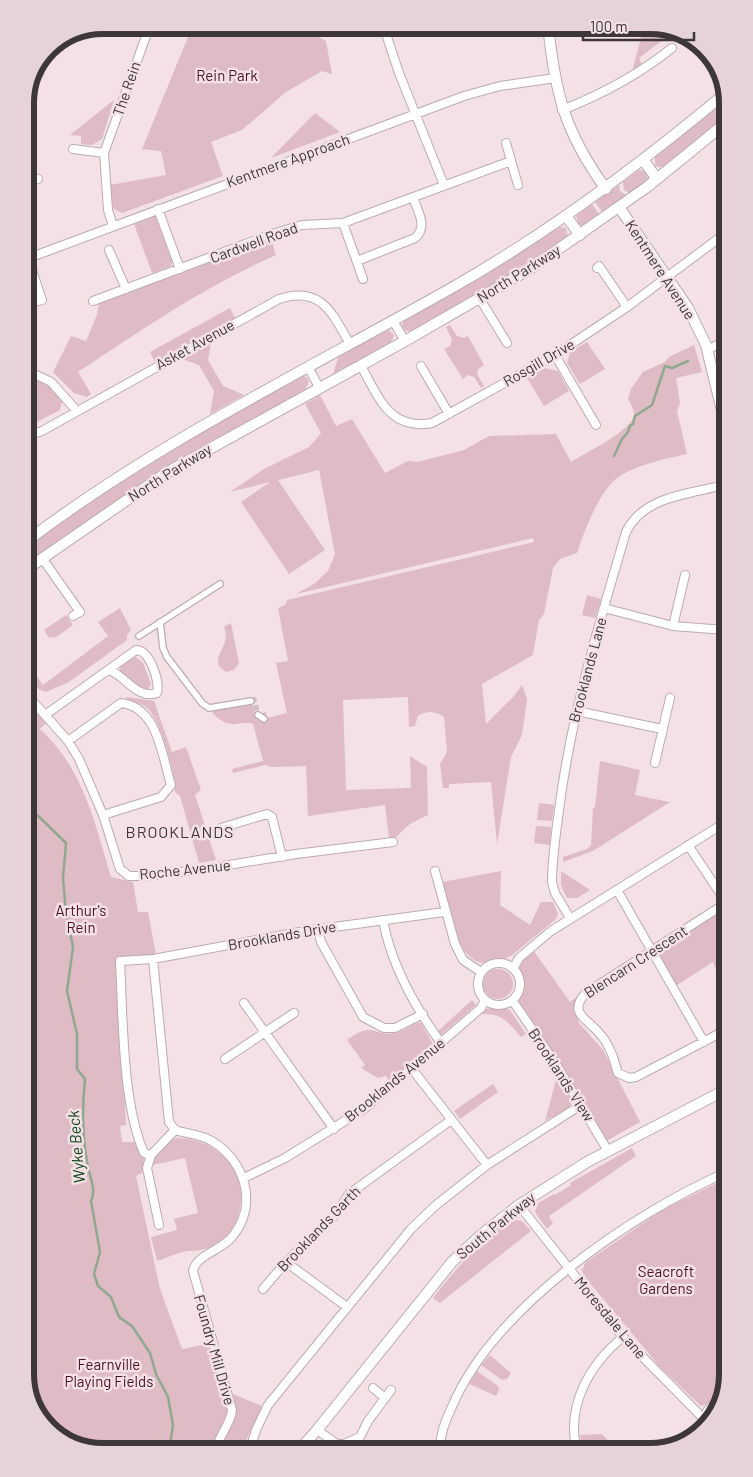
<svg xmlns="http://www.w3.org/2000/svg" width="753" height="1477" viewBox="0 0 753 1477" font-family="Barlow,sans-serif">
<rect width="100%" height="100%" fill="#f3e1e6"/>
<path fill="#dfbbc5" d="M155 25H317L320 38 326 41 332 74 322 71 286 92 242 130 211 142 223 176 122 213 113 208 110 185 166 175 161 151 142 149 188 37Z
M648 25 662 27 668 36 639 58 642 65 632 72 642 34Z
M114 100 102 139 92 145 81 144V136L70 135Z
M722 100V120L665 168 655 166V157Z
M315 113 340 132 271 158Z
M639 170 645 171 648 179 630 194 624 190 623 182Z
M619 185 620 191 626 195 604 214 595 202Z
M592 204 600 216 584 227 579 225 576 216Z
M155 216 173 261 171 266 152 273 134 224Z
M559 227 566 228 568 237 499 283 412 332 404 330 402 325 405 319 492 270Z
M269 238 271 239 276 255C205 286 141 330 78 372L91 394 87 397 74 393 53 372 71 336 86 341 97 315 99 304Z
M230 308 235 318 155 362 150 352Z
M450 325 457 336 464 338 468 336 484 365 478 369 477 374 484 386 481 388 474 377 468 375 463 379 444 349 450 346 452 340 446 327Z
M389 330 394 335 391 344 333 374 339 355Z
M587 342 605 369 580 384 567 363 570 352Z
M211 343 208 360 223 386 244 395 210 414 214 391 199 365 182 359Z
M694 345 702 372 676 378 680 403 677 411 687 454C665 459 639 464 620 476 600 488 584 532 577 553L560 559 553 568 544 614 539 620 533 655 482 684 486 724 514 696 522 685 527 699 522 735 511 757 497 844 491 782 449 784V788H443L440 764 447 752 444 717C436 711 427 710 418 716L415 726 409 727 408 697 343 700 346 790 411 788 410 756 427 767 428 815 410 824 396 837 389 838 385 805 308 816 306 766 272 767 265 765 233 773 232 769 263 761 253 724C240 720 233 730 218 718 213 714 212 713 212 707L251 699 255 715 266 712 267 718 287 713 276 663 288 661 278 608 285 605 287 600 534 542 533 538 296 594 314 584 328 571 335 554 319 470 278 480 325 550 289 574 241 502 270 482 230 492 264 469 309 447 321 433 305 404 320 395 336 426 352 419 385 473 408 461 417 462 464 450 489 436 556 434 571 462C585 453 634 430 634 414 634 409 630 403 628 399L631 389 643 372 665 362 669 357Z
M545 368 558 371 569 391 544 406 527 378Z
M26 372 49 384 63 398 60 410 27 427Z
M301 375 306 377 309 381 305 390 165 469 27 562V545L157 456Z
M587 595 601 599 595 618 582 615Z
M120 608 131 630 127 635V640L69 682 46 692C31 687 28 679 28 664L43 685 108 636 98 622Z
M66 615 73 625 56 637 49 638 44 630Z
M231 623 239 663 234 670 226 672 219 666C214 652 231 646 224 627Z
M136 657 143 663 151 684 147 690 137 687 120 671C120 663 128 658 136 657Z
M126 697 154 701 172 752 186 747 201 790 195 795 216 860 199 863 180 796 175 792C175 772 161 719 146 707 140 703 134 702 127 700Z
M28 702 47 722 40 729C83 768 95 823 111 877L133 882 138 912H148L156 955 117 958 126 1125 120 1126 122 1142H136L144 1159 142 1173 136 1176 160 1289 182 1349 208 1344 228 1410V1415L211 1451 98 1452 55 1436 31 1404Z
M600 761 640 770 635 795 670 802 593 851 563 862V857L587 849 591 845 593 808 595 807Z
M539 803 554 805 552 821 537 820Z
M536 826 551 827 550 845 534 843Z
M501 871 500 905 530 925 541 902H553L558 914 556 919 511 956C505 959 502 959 496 960 492 961 489 963 485 963 456 963 447 903 442 882Z
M561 871 590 890 577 898H567L561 885Z
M726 903V975L719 979 713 962 674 987 654 950Z
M531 947 570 1002 578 996 575 1011 579 1023 603 1050 640 1122 608 1140 600 1137 512 1000C520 991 521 981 515 971Z
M483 984a15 15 0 1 1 30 0a15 15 0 1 1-30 0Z
M472 1000 476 1005 441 1035 438 1031Z
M495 1007 510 1010 526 1034 521 1037C508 1023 503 1013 482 1014L486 1009Z
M417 1023H421L433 1044 390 1082 386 1076 378 1078 361 1068 365 1065 347 1040C375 1020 371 1037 395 1033 402 1032 410 1026 417 1023Z
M561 1076C579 1108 576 1104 545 1121L556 1080Z
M493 1084 498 1092 460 1119 454 1111Z
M176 1138C216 1138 250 1169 239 1212 237 1221 232 1231 224 1238 213 1247 204 1251 190 1251 180 1251 167 1258 157 1261L151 1237 177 1230 174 1219 198 1213 185 1158 152 1165C152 1155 166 1141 176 1138Z
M632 1148 636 1156 549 1216 553 1223 547 1229 535 1212 538 1203 554 1194 555 1195 571 1185 570 1183Z
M727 1178 728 1375C724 1389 717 1404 701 1406L660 1367 584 1276 582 1270 586 1262 664 1209Z
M516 1220 522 1221 531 1231 440 1303 433 1298C454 1271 484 1234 516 1220Z
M490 1355 511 1373 507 1379 502 1380 481 1365Z
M477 1371 498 1386 499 1390 496 1396 469 1384Z
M233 1394 262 1406 244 1445 224 1449 222 1441 235 1415 231 1396Z
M602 1434 614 1447H582L580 1435Z"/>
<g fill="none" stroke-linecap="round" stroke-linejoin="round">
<path stroke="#90a890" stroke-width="2.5" d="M26 384H31
M614 456 622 439 628 432 630 426 633 424 635 416 652 405 665 366 672 368 688 361
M28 806 66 843 63 878 66 913 73 947 67 991 77 1034V1069L85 1079C82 1107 82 1143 89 1171 91 1180 96 1191 91 1201L100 1252 94 1274 98 1286 111 1297 119 1317 132 1326 150 1353 156 1374 168 1397 173 1425 169 1451"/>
<path stroke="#cfbfc3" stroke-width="5.5" stroke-dasharray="5.5 3" stroke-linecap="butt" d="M251 701 254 700 258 715"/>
<defs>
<path id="pedestrian" d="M160 622 163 648 167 657 202 703 209 708 251 701
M139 636 220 584
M258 715 264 719"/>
<path id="minor" d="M383 25 399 73 444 185
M324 30 351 25
M44 55 63 41
M32 82 39 74 42 61
M562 110C603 94 638 75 672 48
M506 143 518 185
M73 149 104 153
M25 173 38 179
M158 209 180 269
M343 223 363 279
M113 226 108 210 104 153 150 25
M109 250 126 289
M28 258 42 300 38 301
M26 259 464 96 500 86 555 78
M357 261 415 238C428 227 418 211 413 198
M597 268 599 266 627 307
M480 299 507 343
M93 301 272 234 302 225 343 223 511 161
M393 321 405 341
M707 350 723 342
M555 355 596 425
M361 366C379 397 389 431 432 423L555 355 627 307 723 235
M421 366 449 414
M308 367 319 387
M26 370 51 382 76 410
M27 436 42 431 279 299C321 285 332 313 350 344
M42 558 80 612 73 616
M604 608 673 626 725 630
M673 626 685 575
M28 696 45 715 136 650C150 650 160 681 157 693 137 700 126 676 109 670
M577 711 662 729
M45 715 68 741 79 759 103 815 120 869 129 876H148L204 869 296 854 393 842
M68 741 121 703C158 707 162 756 171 785L161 797 103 815
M655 763 670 698
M221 828 267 814 272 817 282 857
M688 845 726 902
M435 871 455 944 463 960 481 972
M617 890 704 1042
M726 903 586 993C567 1013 588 1019 599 1033 603 1037 608 1045 610 1050 614 1057 615 1065 618 1073L629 1078 636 1077 726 1030
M570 918 555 893 552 882C552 858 556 834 559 810 571 715 599 624 626 532 643 496 690 494 724 485
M383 920C391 964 415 1007 441 1043
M318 929 321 942 363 1017 384 1028H395L423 1014
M153 959 169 1122 175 1130
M478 984a21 21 0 1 1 42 0a21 21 0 1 1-42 0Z
M513 969 519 958 551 931 726 822
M512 1000 556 1064 608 1151
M244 1003 334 1129
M225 1059 294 1013
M412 1069 487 1165
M151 1155 144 1153C122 1103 123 1017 120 961L153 959 305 931 444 912
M244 1178 285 1158 364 1109 481 1008 485 1000
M519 1205 623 1337 708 1423
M159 1225 147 1168 151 1155 175 1130C187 1134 200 1134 212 1141 245 1161 259 1205 232 1237 222 1250 196 1255 193 1271L232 1410C231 1425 217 1436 217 1451
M286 1262 347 1307
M263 1289 286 1262 335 1215 349 1194 451 1120
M373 1388 385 1398
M706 1421 707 1411 720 1400
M317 1430 337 1444
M676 1446 706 1421 709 1420
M576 1447C567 1404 590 1364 623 1337
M440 1449C440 1434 445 1422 451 1409 492 1309 631 1214 727 1172
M250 1450 256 1430 268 1405 411 1229 436 1205 487 1165 581 1105
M339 1450 337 1444H344L360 1437 368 1421 391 1390"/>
<path id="tertiary" d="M548 25C555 93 565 133 606 189
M644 161 657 179
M619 207 688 308 706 345 724 419
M566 216 580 235
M27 541C160 440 311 368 455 286 551 231 638 166 722 96
M27 569 166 473 405 341 530 269 647 187 722 126
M299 1450 317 1430 452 1262 481 1235 519 1205 587 1162 727 1089"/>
</defs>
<use href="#pedestrian" stroke="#bcabb0" stroke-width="8"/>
<use href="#minor" stroke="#bcabb0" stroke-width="10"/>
<use href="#tertiary" stroke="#bcabb0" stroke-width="12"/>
<use href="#pedestrian" stroke="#fff" stroke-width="5.5"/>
<use href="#minor" stroke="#fff" stroke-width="8"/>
<use href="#tertiary" stroke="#fff" stroke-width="10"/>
</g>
<g text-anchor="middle" stroke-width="5" stroke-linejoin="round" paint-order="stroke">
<g font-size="15" fill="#4b112a" stroke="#f3e1e6">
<text x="227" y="81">Rein Park</text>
<text x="81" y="916">Arthur's<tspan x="81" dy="17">Rein</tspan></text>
<text x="666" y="1277">Seacroft<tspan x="666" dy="17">Gardens</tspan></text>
<text x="109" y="1370">Fearnville<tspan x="109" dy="17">Playing Fields</tspan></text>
</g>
<g font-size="15" fill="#3e3739" stroke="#f3e1e6">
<text transform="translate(127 89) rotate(-71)" y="5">The Rein</text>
<text transform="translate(288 161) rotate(-20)" y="5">Kentmere Approach</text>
<text transform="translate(254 243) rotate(-20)" y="5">Cardwell Road</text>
<text transform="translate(660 270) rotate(57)" y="5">Kentmere Avenue</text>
<text transform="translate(519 274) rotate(-32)" y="5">North Parkway</text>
<text transform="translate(195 345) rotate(-29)" y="5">Asket Avenue</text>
<text transform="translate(539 363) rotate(-30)" y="5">Rosgill Drive</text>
<text transform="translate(170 473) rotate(-32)" y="5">North Parkway</text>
<text transform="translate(588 670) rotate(-75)" y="5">Brooklands Lane</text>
<text transform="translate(185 870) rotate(-6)" y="5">Roche Avenue</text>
<text transform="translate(282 936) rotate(-10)" y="5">Brooklands Drive</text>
<text transform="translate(636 962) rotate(-33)" y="5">Blencarn Crescent</text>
<text transform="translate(561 1075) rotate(57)" y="5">Brooklands View</text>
<text transform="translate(395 1080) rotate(-39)" y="5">Brooklands Avenue</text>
<text transform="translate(496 1226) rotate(-39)" y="5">South Parkway</text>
<text transform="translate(319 1229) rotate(-46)" y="5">Brooklands Garth</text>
<text transform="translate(610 1318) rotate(50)" y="5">Moresdale Lane</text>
<text transform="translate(214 1350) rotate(74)" y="5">Foundry Mill Drive</text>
</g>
<g font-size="16" letter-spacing="1" fill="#3e3739" stroke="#f3e1e6">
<text x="180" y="838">BROOKLANDS</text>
</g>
<g font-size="16" font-style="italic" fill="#0f461c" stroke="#f3e1e6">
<text transform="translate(76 1147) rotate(-95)" y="6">Wyke Beck</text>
</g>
</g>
<path d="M0 0H753V1477H0ZM103 34H650A69 69 0 0 1 719 103V1374A69 69 0 0 1 650 1443H103A69 69 0 0 1 34 1374V103A69 69 0 0 1 103 34Z" fill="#e5d3d8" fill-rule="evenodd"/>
<path fill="none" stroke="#3e3739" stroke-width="6" d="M103 34H650A69 69 0 0 1 719 103V1374A69 69 0 0 1 650 1443H103A69 69 0 0 1 34 1374V103A69 69 0 0 1 103 34Z"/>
<path d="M583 32v8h111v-8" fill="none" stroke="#3e3739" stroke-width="2.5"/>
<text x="590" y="32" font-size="15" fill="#3e3739" stroke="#f3e1e6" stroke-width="4" paint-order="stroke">100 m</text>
</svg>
